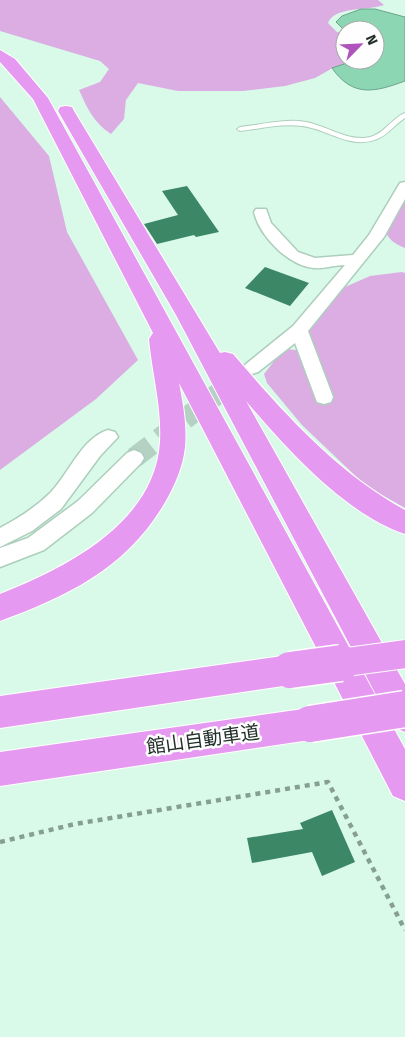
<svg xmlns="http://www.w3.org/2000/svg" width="405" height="1037" viewBox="0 0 405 1037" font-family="'Fira Sans','Noto Sans JP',sans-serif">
<rect width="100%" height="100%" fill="#d9fae9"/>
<path fill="#dcade3" d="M0 0H378L384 5C367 11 335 6 328 23L337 32 345 34V60H364L331 69 315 78 285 86 243 91H178L138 83 126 100 124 119 111 134C94 123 87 108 79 90L100 82 109 69 100 61 0 31Z
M0 97 49 156 67 232 138 360 96 399 0 470Z
M405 191V248C393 243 387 239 384 226Z
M402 272 405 273V508L366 486 302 425 267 383 264 374 278 356 287 349 296 350 305 345 309 329 345 287 370 276Z"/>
<path fill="#8cd6b3" stroke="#6ca48a" d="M361 9H375L405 17V81C375 92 353 98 332 68L356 60H375V30L345 31 336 22 342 16Z"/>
<path fill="#3c8766" d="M187 186 219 232 196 237 194 235 157 244 144 224 178 215 162 191Z
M265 267 309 283 290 306 245 288Z
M332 810 355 862 322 876 312 852 252 863 247 838 303 829 300 823Z"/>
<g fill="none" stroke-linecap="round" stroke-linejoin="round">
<path stroke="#b4d1c3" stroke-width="16" stroke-dasharray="16 8" stroke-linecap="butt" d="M236 380 240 377"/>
<path stroke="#b4d1c3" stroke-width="21" stroke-dasharray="21 11" stroke-linecap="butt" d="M134 458 237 379"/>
<defs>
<path id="lane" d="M405 113V118C395 124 388 135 377 139 350 150 328 129 302 126 282 123 260 129 240 131L237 129 240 127C261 125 285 118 306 122 328 126 347 142 370 137 384 134 392 118 405 113Z"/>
<path id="street" d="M405 182V199L384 237 308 331 333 397 331 402 324 404 317 402 295 343 258 372 252 374 246 372 243 368 246 364 293 326 345 265C335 265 324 269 314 268 288 266 259 235 254 212L256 209H266L271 223 298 252 315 258 353 255 369 235 400 183Z
M108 430 115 432 118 437 100 456 61 509 32 531 0 547V528C19 518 36 507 51 492 69 473 82 438 108 430Z
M134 450 141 453 144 458 141 463 92 513 44 550 0 567V548L28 538 78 501 127 453Z"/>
<path id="highway" d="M0 50 15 59 48 98 405 749V801L393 796 179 383C183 404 187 426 185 447 183 467 174 487 164 504 126 568 68 596 0 621V594C66 568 155 523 160 442 162 407 152 373 149 339L153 333 33 99 0 62Z
M66 106 72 107 74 111 220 353 225 352 233 354C284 413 336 472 405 510V534C345 514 286 448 246 401L405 684V732L393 727 176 315 58 111 60 107Z
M290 655 301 660 306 670 301 680 290 685 0 728V696Z
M310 708 322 713 326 724 322 735 310 740 0 786V752Z"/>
</defs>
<use href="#lane" stroke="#adcebd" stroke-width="2"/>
<use href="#street" stroke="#adcebd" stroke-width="3"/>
<use href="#highway" stroke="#fff" stroke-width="2"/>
<path stroke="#879f93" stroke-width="4.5" stroke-dasharray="5 5" stroke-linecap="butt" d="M0 842 75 824 328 782 405 930"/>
<use href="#lane" fill="#fff" fill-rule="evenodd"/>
<use href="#street" fill="#fff" fill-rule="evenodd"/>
<use href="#highway" fill="#e599f0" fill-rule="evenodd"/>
<defs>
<path id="highway-bridge-far1" d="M332 664 405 654"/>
<path id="highway-bridge" d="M290 670 341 663
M310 724 405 709"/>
</defs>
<use href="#highway-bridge-far1" stroke="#fff" stroke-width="30" stroke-linecap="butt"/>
<use href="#highway-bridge" stroke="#fff" stroke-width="39" stroke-linecap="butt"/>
<use href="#highway-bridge-far1" stroke="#e599f0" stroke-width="28"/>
<use href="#highway-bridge" stroke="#e599f0" stroke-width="36"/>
</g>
<g text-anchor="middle" stroke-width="5" stroke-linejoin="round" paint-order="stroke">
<g font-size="19" fill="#222f29" stroke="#fefefe">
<text transform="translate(203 739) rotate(-8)" y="7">館山自動車道</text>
</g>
</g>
<g transform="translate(360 45) rotate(66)"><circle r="24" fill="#fefefe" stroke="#a6aba9"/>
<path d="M0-4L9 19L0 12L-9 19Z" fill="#af53bd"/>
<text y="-8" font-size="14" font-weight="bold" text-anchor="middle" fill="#222f29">N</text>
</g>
</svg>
